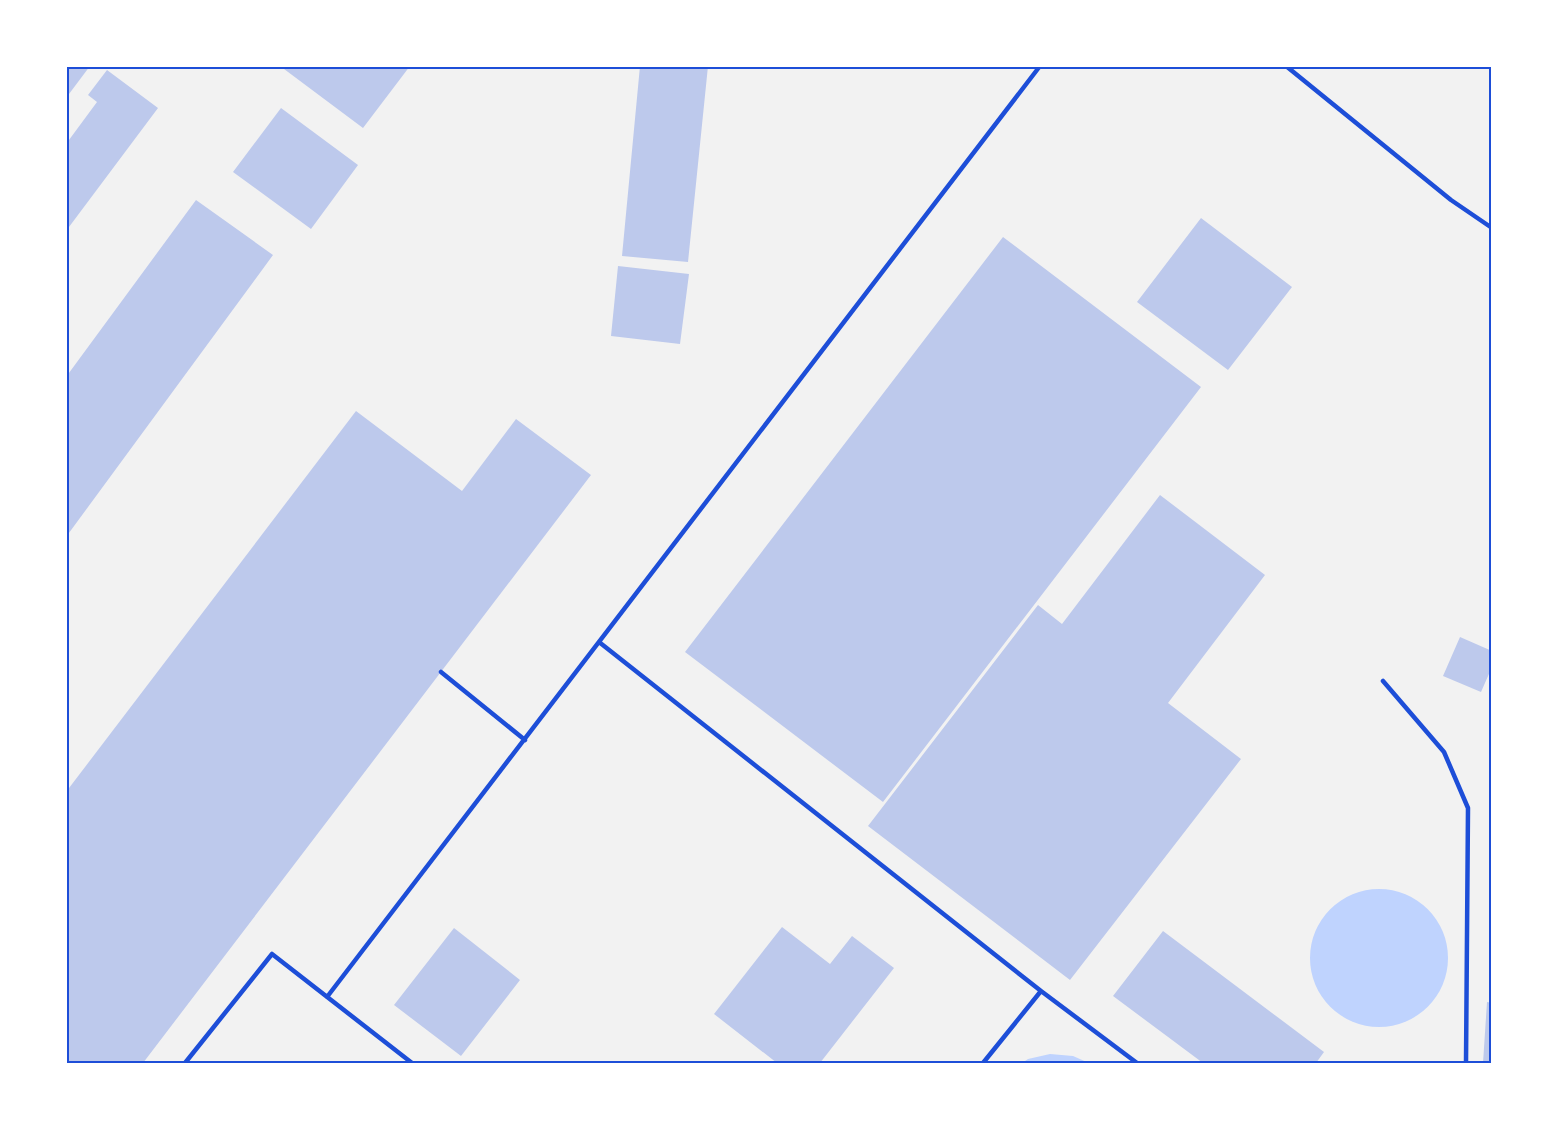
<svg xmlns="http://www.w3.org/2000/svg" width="1558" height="1129" viewBox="0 0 1558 1129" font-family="Jost,sans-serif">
<rect width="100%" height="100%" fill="#f2f2f2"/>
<path fill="#bfd3fe" d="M1310 958a69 69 0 1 1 138 0a69 69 0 1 1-138 0Z
M1050 1054 1073 1056 1089 1063H1022L1028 1059Z"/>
<path fill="#bdc9ec" d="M66 66H90L66 98Z
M280 66H410L363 128Z
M640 66H708L688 262 622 256Z
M107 70 158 108 66 231V144L97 102 88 95Z
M281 108 358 165 311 229 233 172Z
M196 200 273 255 66 537V377Z
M1201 218 1292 287 1228 370 1137 302Z
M1003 237 1201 387 883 802 685 652Z
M618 266 689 274 680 344 611 336Z
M356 411 462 491 516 419 591 475 143 1063H66V792Z
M1160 495 1265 575 1168 703 1241 759 1070 980 868 826 1038 605 1062 624Z
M1460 637 1492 651V667L1481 692 1443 676Z
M782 927 830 964 852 936 894 968 820 1063H777L714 1014Z
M454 928 520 980 461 1056 394 1005Z
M1163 931 1324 1052 1316 1063H1203L1113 996Z
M1487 1002 1492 1003V1063H1483Z"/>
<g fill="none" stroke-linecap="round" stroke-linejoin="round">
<path stroke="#1d4ed8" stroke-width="4.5" d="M1286 66 1451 200 1492 228
M599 642 1041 991 1137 1063
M441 672 525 740
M1383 681 1444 752 1468 808 1466 1063
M327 997 1040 66
M185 1063 272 954 412 1063
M983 1063 1041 991"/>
</g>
<rect width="1558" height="1129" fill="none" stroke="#ffffff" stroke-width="135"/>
<rect x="68" y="68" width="1422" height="994" fill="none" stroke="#1d4ed8" stroke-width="2"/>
</svg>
